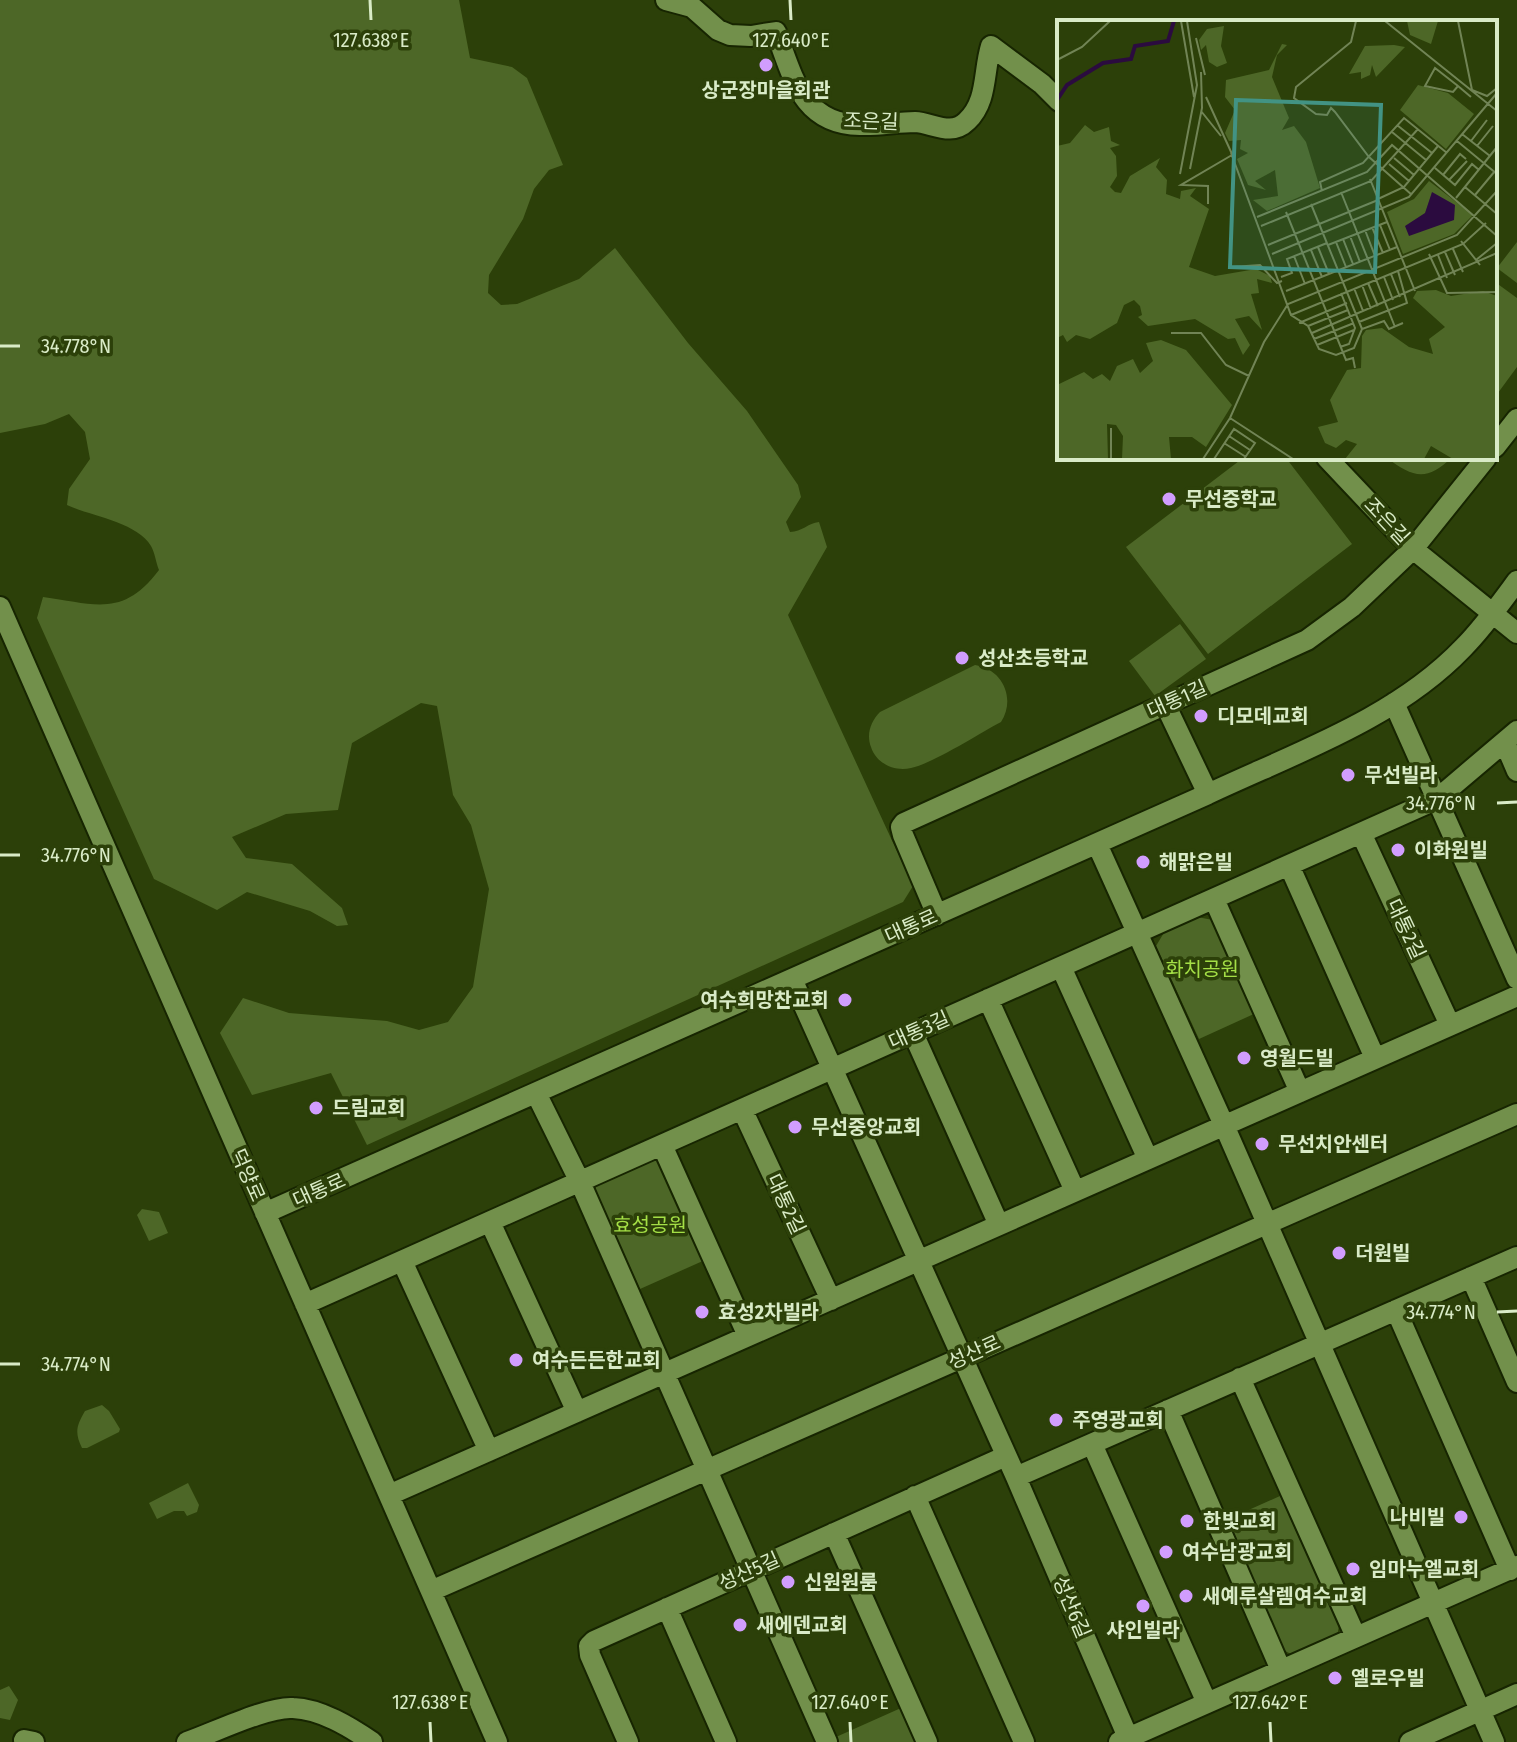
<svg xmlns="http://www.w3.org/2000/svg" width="1517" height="1742" viewBox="0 0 1517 1742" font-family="'Fira Sans Condensed','Noto Sans KR',sans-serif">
<rect width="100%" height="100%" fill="#2c4009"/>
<path fill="#4d6727" d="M0 0H459L470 58 512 67 527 78 563 165 549 170 534 189 523 219 489 275 488 293 501 305 517 304 579 279 615 248 688 343 747 411 798 485 801 497 786 522 790 532C802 532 808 523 819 522L827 547 788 615 913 886 903 902 367 1145 331 1073 252 1095 220 1033 243 998 289 1013 387 1021 419 1030 448 1022 473 987 489 889 471 825 453 795 437 706 421 703 352 743 338 810 286 814 232 837 246 858 292 864 342 908 348 925 337 926 310 911 247 892 217 910 154 879 37 618 43 597C95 604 123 618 159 570 156 563 155 553 151 546 137 522 90 516 67 505L69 489 90 459 85 432 69 414 45 424 0 433Z
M1517 242V283L1497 268Z
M1495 282 1517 298V367L1495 397Z
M1243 458H1286L1352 544 1208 654 1126 547Z
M1387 458H1451C1427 482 1412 477 1387 458Z
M1180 624 1206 659 1155 696 1129 661Z
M975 665C1003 669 1016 699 1001 722 978 734 934 763 911 768 894 772 876 763 871 747 866 734 871 721 880 712Z
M1197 917 1213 920 1256 1013 1199 1039 1156 946 1165 931Z
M648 1157 660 1162 705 1260 640 1289 595 1190 598 1179Z
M142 1209 159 1212 168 1233 149 1241 137 1215Z
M102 1405 109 1411 120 1429 119 1432 87 1448H82C74 1432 77 1425 85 1411Z
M188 1483 199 1505 197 1512 187 1516 184 1511H174L157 1519 149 1503Z
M1280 1496 1339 1626 1336 1642 1299 1658 1283 1650 1224 1521Z
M9 1686 18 1700 10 1720 0 1718V1690Z
M901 1708 917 1742H839L836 1737Z"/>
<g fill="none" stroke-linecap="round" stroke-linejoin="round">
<defs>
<path id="minor" d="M666 0 692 7 718 30 730 35 751 36 776 32C793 77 802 124 860 125 878 126 897 122 915 122 933 123 951 137 967 121 988 101 983 72 991 46L1042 84 1059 101
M1495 447 1517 419
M1327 458 1413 549 1517 633
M0 607 497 1742
M1394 703 1517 979
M1165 704 1208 794
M1505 743 1517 771
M1361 833 1450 1025
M1097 844 1224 1125 1494 1742
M1289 865 1375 1058
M1214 899 1300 1092
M937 915 903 835 901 827 904 823 1307 640 1352 607 1413 549 1486 458
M1061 967 1148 1159
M792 979 1016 1477 1130 1742
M988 999 1075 1191
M913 1033 999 1225
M536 1093 580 1182 827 1742
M742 1109 831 1300
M662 1145 748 1336
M265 1213 1208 794C1295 753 1395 719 1463 648 1483 628 1500 604 1517 581
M490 1222 577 1412
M402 1261 489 1451
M1471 1277 1517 1382
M305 1304 1437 799 1517 731
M1396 1310 1510 1570
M1240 1378 1356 1637
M1168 1410 1281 1670
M1092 1444 1207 1703
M1016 1477 1517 1257
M389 1495 1517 996
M915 1496 1024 1742
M834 1533 927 1742
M431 1591 1517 1114
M667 1608 726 1742
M24 1740 34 1742
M187 1742C213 1733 268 1706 293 1708 321 1709 350 1727 372 1742
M628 1742 590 1655 589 1646 594 1641 1006 1456
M1119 1742 1517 1566
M1410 1742 1517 1694"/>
</defs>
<use href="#minor" stroke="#172501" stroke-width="24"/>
<use href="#minor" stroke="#72904b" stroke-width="20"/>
</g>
<path fill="none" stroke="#d9ebc7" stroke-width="3" d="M370 0 371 20M790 0 791 20M0 346H20M1497 803 1517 802M0 855H20M1497 1312 1517 1311M0 1364H20M430 1722 431 1742M850 1722 851 1742M1270 1722 1271 1742"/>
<g fill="#d19dfe" stroke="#2c4009" stroke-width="3">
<circle cx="766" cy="65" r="8"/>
<circle cx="1169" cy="499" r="8"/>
<circle cx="962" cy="658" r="8"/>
<circle cx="1201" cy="716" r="8"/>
<circle cx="1348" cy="775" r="8"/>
<circle cx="1398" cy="850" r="8"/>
<circle cx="1143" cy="862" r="8"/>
<circle cx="845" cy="1000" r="8"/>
<circle cx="1244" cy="1058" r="8"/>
<circle cx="316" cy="1108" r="8"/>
<circle cx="795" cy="1127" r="8"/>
<circle cx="1262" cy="1144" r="8"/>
<circle cx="1339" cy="1253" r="8"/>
<circle cx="702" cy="1312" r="8"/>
<circle cx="516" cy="1360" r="8"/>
<circle cx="1056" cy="1420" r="8"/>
<circle cx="1461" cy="1517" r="8"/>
<circle cx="1187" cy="1521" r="8"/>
<circle cx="1166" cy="1552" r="8"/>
<circle cx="1353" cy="1569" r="8"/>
<circle cx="788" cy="1582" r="8"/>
<circle cx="1186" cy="1596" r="8"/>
<circle cx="1143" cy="1606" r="8"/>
<circle cx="740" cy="1625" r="8"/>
<circle cx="1335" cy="1678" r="8"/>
</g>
<g text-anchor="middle" stroke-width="7" stroke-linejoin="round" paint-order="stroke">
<g font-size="20" font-weight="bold" fill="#d9ebc7" stroke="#2c4009" text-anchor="start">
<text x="766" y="97" text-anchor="middle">상군장마을회관</text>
<text x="1185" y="506">무선중학교</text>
<text x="978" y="665">성산초등학교</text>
<text x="1217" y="723">디모데교회</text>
<text x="1364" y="782">무선빌라</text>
<text x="1414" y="857">이화원빌</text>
<text x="1159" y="869">해맑은빌</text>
<text x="829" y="1007" text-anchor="end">여수희망찬교회</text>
<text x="1260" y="1065">영월드빌</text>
<text x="332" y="1115">드림교회</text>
<text x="811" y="1134">무선중앙교회</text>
<text x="1278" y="1151">무선치안센터</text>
<text x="1355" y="1260">더원빌</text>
<text x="718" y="1319">효성2차빌라</text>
<text x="532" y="1367">여수든든한교회</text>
<text x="1072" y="1427">주영광교회</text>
<text x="1445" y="1524" text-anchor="end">나비빌</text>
<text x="1203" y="1528">한빛교회</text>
<text x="1182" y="1559">여수남광교회</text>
<text x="1369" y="1576">임마누엘교회</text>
<text x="804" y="1589">신원원룸</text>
<text x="1202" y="1603">새예루살렘여수교회</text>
<text x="756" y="1632">새에덴교회</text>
<text x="1143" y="1637" text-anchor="middle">샤인빌라</text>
<text x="1351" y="1685">옐로우빌</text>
</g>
<g font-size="20" fill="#d9ebc7" stroke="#2c4009">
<text transform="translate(871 121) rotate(2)" y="7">조은길</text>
<text transform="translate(1387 521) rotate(47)" y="7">조은길</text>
<text transform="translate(1177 699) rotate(-24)" y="7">대통1길</text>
<text transform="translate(911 926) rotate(-24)" y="7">대통로</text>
<text transform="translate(1406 929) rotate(65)" y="7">대통2길</text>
<text transform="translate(919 1030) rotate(-24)" y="7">대통3길</text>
<text transform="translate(248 1175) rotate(66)" y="7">덕양로</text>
<text transform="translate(319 1190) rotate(-24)" y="7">대통로</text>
<text transform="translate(786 1204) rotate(65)" y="7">대통2길</text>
<text transform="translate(974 1352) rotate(-24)" y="7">성산로</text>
<text transform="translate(749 1571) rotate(-24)" y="7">성산5길</text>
<text transform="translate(1072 1607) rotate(67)" y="7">성산6길</text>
</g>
<g font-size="20" fill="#a4df46" stroke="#2c4009">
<text x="1202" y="976">화치공원</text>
<text x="650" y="1232">효성공원</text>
</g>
</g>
<g transform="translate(1057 20)">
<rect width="440" height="440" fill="#2c4009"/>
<path d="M350 1H381L374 24 353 15ZM167 6 164 26 170 43 160 47 152 42 149 25 144 30 142 20 150 9ZM225 24 230 25 220 35 215 57 232 98 225 110 237 106 249 122 263 168 210 191 196 180 221 176 218 150 198 161 209 170 191 165 180 139 191 133 183 129 184 120 172 121 168 113 178 90 168 77 169 60 212 50ZM337 25 348 27 319 57 315 45 313 55 304 59V52L292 54 308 26ZM361 65 391 73 417 94 389 129 343 90ZM28 105 37 112 52 107 54 121 63 125 53 128 59 136 60 156 53 167 58 172 64 173 73 156 103 138 99 147 110 160 109 174 123 179 124 171 139 168 133 176 152 189 132 247 158 256 199 249 213 256 215 263 200 259 202 273 194 274 205 310 192 296 178 299 193 325 186 335 178 318 171 319 138 299 91 306 81 297 85 295 83 286 77 280 67 285 60 303 33 319 19 315 10 322 6 315 0 318V126L13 123ZM372 161 416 195 397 214 346 234 330 192 357 179ZM379 270 394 276 426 271 440 276V439H396L374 426 367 439H288L300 424 289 420 279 428 268 423 261 407 281 402 273 380 290 350 304 348 305 316 309 310 325 308 352 327 376 334 372 319 388 307 356 278 360 271ZM104 320 129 330 175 385 149 427 135 417H112L114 439H65L66 416 59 405 50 404 51 439H0V365L27 352 36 359 45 354 53 361 60 346 76 339 83 353 96 341 89 323Z" fill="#4d6727"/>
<path d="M375 172 398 185 397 200 352 216 348 206 368 193Z" fill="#2b0b3f"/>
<path fill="none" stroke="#2b0b3f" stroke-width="4" d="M0 80 10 65 46 43 74 39 78 26 111 21 117 1"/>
<path fill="none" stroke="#718455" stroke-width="2" d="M124 1 137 77M299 1 294 22 239 67 237 78 259 94 270 95 274 88 278 92 312 137 355 175M328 1 440 91M401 1 415 70 430 76 440 68M139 18 148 55M0 40 25 27 53 1M401 66 396 72 368 66 378 48 401 66 414 77M149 77 175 134M144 91 164 116M340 105 375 133M335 112 369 140M405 114 433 136M400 121 440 154M414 121 430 100M420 126 436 106M174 133 234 295 251 306 262 329 279 335 297 328 305 309 327 301 332 309 346 303M337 138 357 155M332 144 352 161M378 148 398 165 415 144 422 150M133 149 145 88 144 52M123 154 140 65 130 1M386 155 403 134 409 139M313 159 358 271M392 160 410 141M408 167 440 194M265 171 263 162 306 143 347 98 390 133M284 172 338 307M418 175 438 151M399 178 440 127M321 179 347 167 381 126M151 184V166L124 165 175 135M254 184 305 309M229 192 289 340 296 338 298 348M200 197 310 152 335 125 440 216M323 205 333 230M204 206 314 161 361 109M315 207 326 233M308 210 318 236M293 216 303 242M286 219 296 244M404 221 423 245M279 222 289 247M211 225 321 180M271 225 330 202M261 227 272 254M396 229 406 252M254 230 265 257M388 232 398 255M215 234 352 177 440 73M372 234 390 273 440 272M381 235 390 258M237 236 248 264M419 240 440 223M175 247 203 245 220 263 225 261M334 254 343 277M224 257 235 253 230 239 270 223M327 257 336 280M311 263 321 286M305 265 314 289M297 268 306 291M229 271 340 227M234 295 406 224 429 203M302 302 350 283 341 251M242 303 290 283M251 306 291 290M114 313H144L169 345 192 356M255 313 440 233M257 319 297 303M260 325 297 310M283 327 292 324 298 308 284 273M173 398 236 439M172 416 193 430M167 423 189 437M54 439V408M146 439 173 398 207 322 231 284 400 215 440 171M157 439 177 409 198 423 187 439"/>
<path fill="#429384" fill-opacity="0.15" stroke="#429384" stroke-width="4" d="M179 80 324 85 318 252 173 247Z"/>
<rect width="440" height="440" fill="none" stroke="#d9ebc7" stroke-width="4"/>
</g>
<g font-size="20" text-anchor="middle" fill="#d9ebc7" stroke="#2c4009" stroke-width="7" stroke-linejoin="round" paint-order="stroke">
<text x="371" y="47">127.638°E</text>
<text x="791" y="47">127.640°E</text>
<text x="76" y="353">34.778°N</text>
<text x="1441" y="810">34.776°N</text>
<text x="76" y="862">34.776°N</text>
<text x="1441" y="1319">34.774°N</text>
<text x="76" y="1371">34.774°N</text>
<text x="430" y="1709">127.638°E</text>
<text x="850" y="1709">127.640°E</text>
<text x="1270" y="1709">127.642°E</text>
</g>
</svg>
